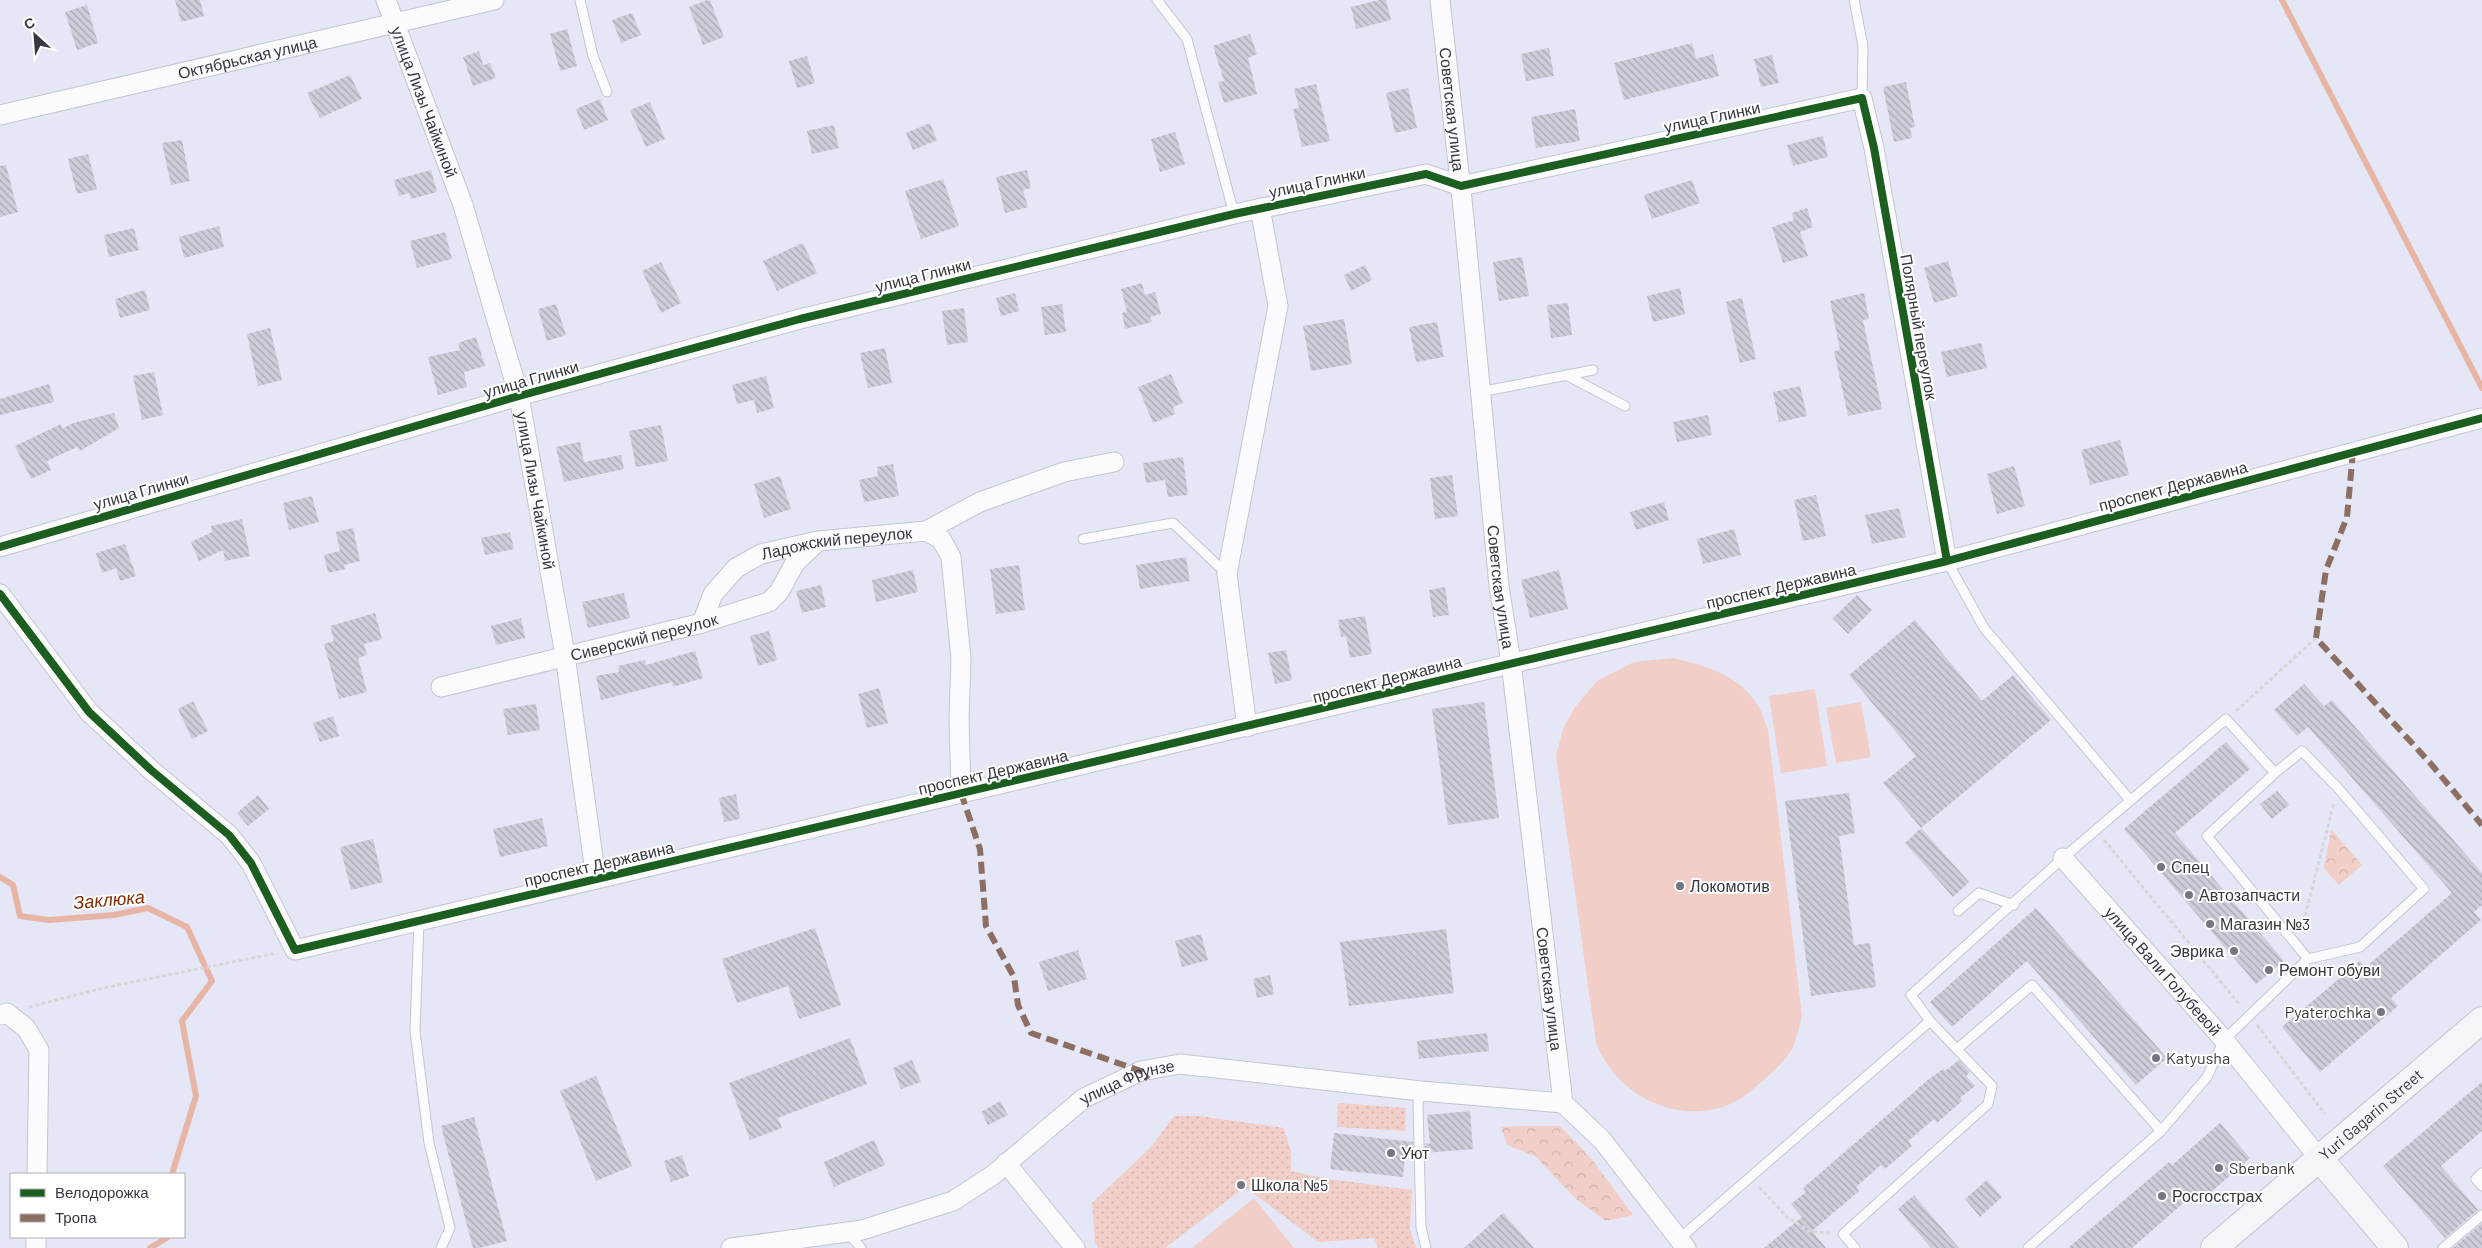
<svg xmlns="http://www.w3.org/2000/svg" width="2482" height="1248" viewBox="0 0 2482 1248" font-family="Barlow,sans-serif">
<defs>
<pattern id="grass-dots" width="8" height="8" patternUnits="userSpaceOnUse" patternTransform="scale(1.25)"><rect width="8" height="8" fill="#f1cfc8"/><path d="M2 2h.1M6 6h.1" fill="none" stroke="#cfb2ad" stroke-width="1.8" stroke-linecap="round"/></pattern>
<pattern id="forest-crowns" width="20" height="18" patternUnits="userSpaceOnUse" patternTransform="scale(1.25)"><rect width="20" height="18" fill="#f1cfc8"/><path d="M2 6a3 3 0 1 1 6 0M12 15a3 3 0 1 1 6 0" fill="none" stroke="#cfb2ad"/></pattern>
<pattern id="building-back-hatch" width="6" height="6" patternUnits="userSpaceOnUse" patternTransform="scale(1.25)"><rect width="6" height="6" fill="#cdceda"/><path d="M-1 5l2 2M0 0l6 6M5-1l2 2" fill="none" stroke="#a7a8b2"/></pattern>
</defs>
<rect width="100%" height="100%" fill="#e5e7f6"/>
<path fill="url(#grass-dots)" d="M1338 1103 1406 1108 1405 1131 1337 1127Z
M1174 1116H1199L1284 1128 1291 1152V1171L1322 1178 1412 1190 1410 1229 1416 1248H1378L1374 1238 1318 1242 1245 1187 1165 1248H1099L1095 1243 1092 1203 1152 1146Z"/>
<path fill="url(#forest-crowns)" d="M2331 829 2362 865 2339 885 2324 868Z
M1520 1126H1560L1591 1158 1633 1215 1606 1221 1576 1199 1536 1157 1507 1145 1501 1127Z"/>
<path fill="#f1cfc8" d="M1673 658C1704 665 1739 675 1757 704 1762 711 1764 721 1768 729L1802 1016C1799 1026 1797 1039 1792 1049 1785 1061 1772 1074 1761 1082 1749 1093 1735 1104 1719 1108 1667 1122 1615 1091 1596 1043L1556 756 1563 729 1575 707 1597 681 1634 662Z
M1815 689 1827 766 1781 773 1769 696Z
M1861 702 1871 757 1836 763 1826 708Z
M1254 1198 1294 1248H1192Z"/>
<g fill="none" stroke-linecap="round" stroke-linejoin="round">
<path stroke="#e6b5a5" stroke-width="6" d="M2282 0 2482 388
M0 877 13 885 20 916 49 920 114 915 148 908 187 927 212 981 182 1021 196 1096 172 1174
M150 1248 168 1237"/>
</g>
<path fill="url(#building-back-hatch)" d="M175 0H200L204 16 181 22Z
M707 0H710L724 37 703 45 689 7Z
M1379 0H1386L1391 20 1356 29 1351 7Z
M87 5 98 43 77 50 65 12Z
M632 13 641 35 621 43 612 20Z
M567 29 577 66 560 71 550 34Z
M1250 34 1257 54 1248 58 1257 94 1224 103 1218 82 1224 81 1213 46Z
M1692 43 1696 59 1713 54 1719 76 1624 100 1614 63Z
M1549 48 1554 76 1526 81 1521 54Z
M479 51 483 65 490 63 496 78 473 86 463 57Z
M1772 55 1779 83 1761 87 1754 59Z
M807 56 815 83 797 88 789 61Z
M350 75 362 99 320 118 307 93Z
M1906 82 1915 127 1910 128 1912 138 1894 142 1883 87Z
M1316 84 1330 141 1302 147 1293 109 1299 108 1294 89Z
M1408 88 1417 128 1395 133 1386 93Z
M600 99 608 120 584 130 576 109Z
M650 102 665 139 646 147 630 110Z
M1575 109 1580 141 1536 148 1531 117Z
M930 123 937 140 913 150 906 133Z
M834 125 839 148 812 154 807 131Z
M1175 132 1185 164 1160 172 1151 139Z
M1823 136 1828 157 1793 166 1787 145Z
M182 140 190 181 171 185 162 143Z
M88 154 97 189 77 194 68 159Z
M6 165 18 212 0 217V166Z
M431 170 437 192 411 199 409 193 399 196 394 180Z
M1027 170 1031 188 1023 190 1028 207 1005 213 996 177Z
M943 179 959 226 921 239 905 191Z
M1692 180 1700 203 1652 219 1644 195Z
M1807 208 1813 227 1800 232 1808 256 1783 263 1772 227 1794 220 1792 213Z
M219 226 224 247 184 258 179 237Z
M134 228 139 250 109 257 104 235Z
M445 232 452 259 417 268 410 241Z
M803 243 817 273 777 291 763 261Z
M1522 257 1529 296 1499 301 1493 262Z
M1948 261 1958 296 1934 303 1924 268Z
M661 262 681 303 661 313 642 271Z
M1365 265 1372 280 1351 291 1344 275Z
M1142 283 1145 295 1155 292 1161 314 1150 317 1152 322 1125 329 1122 313 1127 311 1121 289Z
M1680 288 1685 314 1653 322 1647 296Z
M145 290 150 310 120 318 115 299Z
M1015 293 1019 311 1001 316 996 298Z
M1864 293 1869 319 1863 320 1882 409 1848 416 1834 351 1840 350 1830 301Z
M1742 298 1756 359 1740 363 1726 302Z
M1568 303 1572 335 1551 338 1547 305Z
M556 304 566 335 547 341 538 309Z
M1062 304 1066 332 1045 335 1041 307Z
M964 308 968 342 947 345 942 311Z
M1344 319 1352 364 1311 371 1303 326Z
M1437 322 1444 357 1416 362 1409 327Z
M270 328 282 380 258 386 247 334Z
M476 337 485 366 464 372 467 387 438 395 428 357 460 350 458 343Z
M1981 343 1987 368 1947 377 1941 352Z
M885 348 892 383 868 388 860 353Z
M154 372 163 415 142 420 133 376Z
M1171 374 1183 403 1173 407 1175 414 1153 423 1138 387Z
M766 376 774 408 757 413 754 400 737 404 732 385Z
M49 384 54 402 0 415V399Z
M1800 386 1807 416 1779 422 1773 392Z
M114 413 119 428 80 451 77 447 47 461 51 470 31 479 15 446 61 424 62 429 73 423Z
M1708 415 1712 435 1677 442 1673 422Z
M661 425 668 461 636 467 629 431Z
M2120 440 2129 475 2090 485 2081 450Z
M580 442 584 462 621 455 624 469 564 482 556 447Z
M1183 457 1188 495 1168 497 1165 480 1146 483 1143 463Z
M893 464 899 496 864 502 859 480 878 476 877 467Z
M2014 466 2025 506 1997 514 1987 474Z
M1452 475 1458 516 1435 519 1430 478Z
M780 476 791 509 764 518 754 484Z
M1816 495 1826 536 1803 541 1794 500Z
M312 496 319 522 289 530 283 503Z
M1664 502 1669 520 1636 530 1630 512Z
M1899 508 1906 537 1872 544 1865 515Z
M242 519 250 556 225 561 223 550 199 561 191 542 212 532 211 526Z
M353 528 360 561 344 565 345 569 328 573 324 555 340 551 336 532Z
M1734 529 1741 555 1703 564 1697 539Z
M510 532 514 549 485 555 481 538Z
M125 544 136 576 120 581 116 568 102 573 96 553Z
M1186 557 1190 581 1140 589 1136 565Z
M1019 565 1025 610 996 614 990 569Z
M913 570 918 592 876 602 872 580Z
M1559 570 1568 609 1530 618 1521 580Z
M821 585 826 607 802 613 796 591Z
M1445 587 1449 615 1433 617 1429 590Z
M624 593 630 618 588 628 582 602Z
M1857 595 1872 610 1848 634 1833 618Z
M375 613 382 639 364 644 367 655 358 658 367 692 339 699 324 644 334 641 330 626Z
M1365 616 1372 654 1350 658 1346 636 1341 637 1338 620Z
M521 618 525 638 496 645 491 626Z
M1915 620 1982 701 2013 675 2051 720 1921 828 1883 783 1916 756 1849 675Z
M769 631 777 660 758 666 750 636Z
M1286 650 1292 680 1275 684 1268 653Z
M695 651 703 678 673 687 672 682 601 700 596 676 619 672 618 666 645 660 646 665Z
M2304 684 2324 706 2332 700 2482 873V905L2474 912 2481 920 2391 998 2398 1006 2320 1072 2282 1027 2360 961 2365 968 2452 893 2308 727 2297 736 2274 710Z
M879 688 888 723 867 728 858 694Z
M193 701 208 731 192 739 178 709Z
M1484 702 1499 818 1448 825 1432 709Z
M536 704 540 730 508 735 503 709Z
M333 716 339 736 320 742 313 723Z
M2226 742 2250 769 2175 833 2284 961 2256 984 2124 829Z
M2277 791 2289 805 2272 819 2260 804Z
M1849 793 1855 833 1839 836 1854 945 1870 943 1876 987 1811 996 1785 801Z
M736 794 740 819 724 822 719 798Z
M258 795 269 809 248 826 237 813Z
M542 818 548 846 500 857 493 829Z
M1921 828 1969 882 1953 897 1905 843Z
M373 839 383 882 351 890 340 847Z
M2036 908 2167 1058 2136 1085 2027 961 1952 1027 1930 1002Z
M815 928 841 1005 799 1019 788 986 737 1003 722 959Z
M1446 929 1454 993 1349 1006 1340 942Z
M1201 934 1208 960 1182 967 1175 941Z
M1078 950 1087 979 1048 991 1039 962Z
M1270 975 1274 994 1257 998 1253 979Z
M1487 1033 1489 1051 1419 1059 1417 1041Z
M850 1038 867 1084 778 1118 782 1128 750 1140 729 1083Z
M912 1060 921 1082 901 1089 893 1068Z
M1959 1060 1970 1072 1966 1076 1975 1086 1960 1098 1962 1101 1937 1123 1934 1119 1908 1141 1912 1146 1885 1169 1881 1165 1856 1187 1859 1191 1812 1231 1826 1248H1764L1802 1217 1791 1204 1806 1192 1803 1188 1929 1079 1943 1069 1945 1071Z
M596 1076 632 1166 596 1181 560 1091Z
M2482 1082V1131L2441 1166 2478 1210 2445 1238 2383 1166Z
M1000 1101 1008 1115 988 1125 981 1112Z
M1470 1111 1473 1149 1425 1153V1143L1430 1144 1427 1115Z
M474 1117 507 1241 479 1248H473L441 1126Z
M2220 1123 2250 1158 2202 1200 2196 1192 2132 1248H2068L2169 1162 2172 1165Z
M1334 1133 1413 1142V1154L1405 1155 1403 1177 1330 1169Z
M874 1140 885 1165 834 1187 824 1162Z
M682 1155 689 1176 671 1182 664 1161Z
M1987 1180 2002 1197 1980 1217 1965 1199Z
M1914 1195 1959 1248H1931L1898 1209Z
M1503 1213 1534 1248H1464Z
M2482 1223V1248H2453Z"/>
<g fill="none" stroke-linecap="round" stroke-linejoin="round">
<defs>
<path id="lane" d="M580 0 593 56 607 92
M1157 0 1187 39 1234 214
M1854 0 1863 46 1862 98
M1566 375 1625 406
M1480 392 1593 370
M1083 539 1173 523 1227 574
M1947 561 1984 628 2130 800
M2275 773 2302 751 2338 788 2424 889 2360 947 2308 959
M1958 911 1979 893 2014 905
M419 921 415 1031 429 1143 450 1228 441 1248
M1957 1049 2032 985 2161 1131
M1421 1091 1418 1103 1421 1227 1426 1248
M2482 1173 2476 1179 2482 1186
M848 1233 861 1248
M1679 1239 1930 1021 1911 995 2063 858 2226 719 2275 773 2207 836 2308 959 2224 1040 2207 1077 2161 1131 2028 1248
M1855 1248 1843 1234 1988 1104 1992 1086 1930 1021
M2443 1248 2482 1215"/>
<g id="street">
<path id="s1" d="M386 0 463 205 519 396 565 655 596 879"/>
<path id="s2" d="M1440 0 1464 218 1499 586 1511 662 1563 1103 1602 1140 1686 1248"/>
<path id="s3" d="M0 115 494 0"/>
<path d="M926 531 941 539 951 557 961 659 959 718 961 793"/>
<path d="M0 547 519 396 800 319 1234 214 1426 174 1461 186 1862 98 1874 148 1947 561"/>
<path d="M0 594 89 712 151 770 229 835 251 863 295 950 1947 561 2482 418"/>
<path id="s4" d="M702 623 713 594 736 568 761 554 818 541 926 531 980 502 1064 472 1114 462"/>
<path id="s5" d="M441 687 702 623 769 602 779 592 795 563 817 542"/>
<path d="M1247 727 1227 574 1278 306 1260 208"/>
<path id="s6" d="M2063 858 2224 1040 2319 1158"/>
<path d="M0 1015 7 1013 26 1028 39 1050 37 1174"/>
<path d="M1006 1163 1075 1248"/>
<path d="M36 1248V1237"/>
<path id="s7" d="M731 1248 862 1230 953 1201 993 1175 1084 1098 1141 1071 1180 1064 1421 1091 1563 1103"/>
</g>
<g id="secondary">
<path d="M2319 1158 2395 1248"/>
<path id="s8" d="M2214 1248 2482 1020"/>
</g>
</defs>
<use href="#lane" stroke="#c4c5d1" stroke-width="11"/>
<use href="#street" stroke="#c4c5d1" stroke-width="21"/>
<use href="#secondary" stroke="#c4c5d1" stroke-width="28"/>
<path stroke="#d7d7db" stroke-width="3" stroke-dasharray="4 2.5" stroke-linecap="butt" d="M2236 711 2316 638
M2104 840 2240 1005
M2302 928 2334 803
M29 1007 103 988 277 953
M2257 1025 2325 1114
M1759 1187 1787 1217 1811 1232 1830 1233"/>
<use href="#lane" stroke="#fbfbfe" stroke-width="9"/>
<use href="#street" stroke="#fbfbfe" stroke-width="19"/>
<use href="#secondary" stroke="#f4f5f9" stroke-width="26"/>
<path stroke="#8d6e63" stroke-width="6" stroke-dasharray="12 6" stroke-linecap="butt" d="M2353 451 2347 517 2326 570 2316 638 2431 764 2482 825
M961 793 980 849 986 926 1014 977 1018 1005 1031 1033 1141 1071 1148 1079"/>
<defs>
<path id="cycleway" d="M0 547 519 396 800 319 1234 214 1426 174 1461 186 1862 98 1874 148 1947 561
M0 594 89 712 151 770 229 835 251 863 295 950 1947 561 2482 418"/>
</defs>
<use href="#cycleway" stroke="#fff" stroke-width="11"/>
<use href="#cycleway" stroke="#1b5e20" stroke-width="8"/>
</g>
<g fill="#737580" stroke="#fff" stroke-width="2">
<circle cx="2161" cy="867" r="5"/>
<circle cx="1680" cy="886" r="5"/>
<circle cx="2189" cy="895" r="5"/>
<circle cx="2210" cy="924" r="5"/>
<circle cx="2234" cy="951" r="5"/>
<circle cx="2269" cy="970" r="5"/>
<circle cx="2381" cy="1012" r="5"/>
<circle cx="2156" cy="1058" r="5"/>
<circle cx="1391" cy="1153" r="5"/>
<circle cx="2219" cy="1168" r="5"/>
<circle cx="1241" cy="1185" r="5"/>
<circle cx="2162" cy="1196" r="5"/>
</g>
<g text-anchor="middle" stroke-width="4" stroke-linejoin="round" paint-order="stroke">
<g font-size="16" fill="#363741" stroke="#fff">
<text dy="6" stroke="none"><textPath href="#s3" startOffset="254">Октябрьская улица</textPath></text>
<text dy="6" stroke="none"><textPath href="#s1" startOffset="109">улица Лизы Чайкиной</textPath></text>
<text dy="6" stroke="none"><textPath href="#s2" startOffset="110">Советская улица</textPath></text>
<text transform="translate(1712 117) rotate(-12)" y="6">улица Глинки</text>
<text transform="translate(1317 182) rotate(-12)" y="6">улица Глинки</text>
<text transform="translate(923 275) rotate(-14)" y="6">улица Глинки</text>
<text transform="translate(1919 327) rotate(80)" y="6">Полярный переулок</text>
<text transform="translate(531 379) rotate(-16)" y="6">улица Глинки</text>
<text transform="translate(2173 486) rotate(-15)" y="6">проспект Державина</text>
<text dy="6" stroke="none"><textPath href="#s1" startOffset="514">улица Лизы Чайкиной</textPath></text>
<text transform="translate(141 491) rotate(-16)" y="6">улица Глинки</text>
<text dy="6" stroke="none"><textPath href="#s4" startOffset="171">Ладожский переулок</textPath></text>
<text transform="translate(1781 586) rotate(-13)" y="6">проспект Державина</text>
<text dy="6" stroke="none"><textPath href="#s2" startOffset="590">Советская улица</textPath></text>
<text dy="6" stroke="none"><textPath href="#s5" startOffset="209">Сиверский переулок</textPath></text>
<text transform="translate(1387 679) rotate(-14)" y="6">проспект Державина</text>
<text transform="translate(993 772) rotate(-13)" y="6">проспект Державина</text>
<text transform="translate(599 864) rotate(-13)" y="6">проспект Державина</text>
<text dy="6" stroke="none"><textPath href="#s6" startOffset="151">улица Вали Голубевой</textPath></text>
<text dy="6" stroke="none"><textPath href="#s2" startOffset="995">Советская улица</textPath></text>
<text dy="6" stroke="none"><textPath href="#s7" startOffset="441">улица Фрунзе</textPath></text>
<text dy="6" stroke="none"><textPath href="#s8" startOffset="206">Yuri Gagarin Street</textPath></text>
</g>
<g font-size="16" fill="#363741" stroke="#fff" text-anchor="start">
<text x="2171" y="873">Спец</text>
<text x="1690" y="892">Локомотив</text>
<text x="2199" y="901">Автозапчасти</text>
<text x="2220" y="930">Магазин №3</text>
<text x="2224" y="957" text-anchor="end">Эврика</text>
<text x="2279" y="976">Ремонт обуви</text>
<text x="2371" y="1018" text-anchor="end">Pyaterochka</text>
<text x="2166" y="1064">Katyusha</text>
<text x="1401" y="1159">Уют</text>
<text x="2229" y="1174">Sberbank</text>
<text x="1251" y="1191">Школа №5</text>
<text x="2172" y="1202">Росгосстрах</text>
</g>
<g font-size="18" font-style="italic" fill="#812e00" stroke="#fff">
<text transform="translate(109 900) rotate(-5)" y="6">Заклюка</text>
</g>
</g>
<rect x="10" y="1173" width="175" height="65" fill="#ffffff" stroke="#afafb3"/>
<rect x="20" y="1189" width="25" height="8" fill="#1b5e20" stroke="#afafb3"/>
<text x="55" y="1198" font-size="15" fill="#363741">Велодорожка</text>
<rect x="20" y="1214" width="25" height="8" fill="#8d6e63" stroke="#afafb3"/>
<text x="55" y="1223" font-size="15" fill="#363741">Тропа</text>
<g transform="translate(35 35) rotate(334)" stroke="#ffffff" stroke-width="4" paint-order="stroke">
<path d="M0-4L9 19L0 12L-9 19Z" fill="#363741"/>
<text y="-8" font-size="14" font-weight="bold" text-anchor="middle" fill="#363741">С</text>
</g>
</svg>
